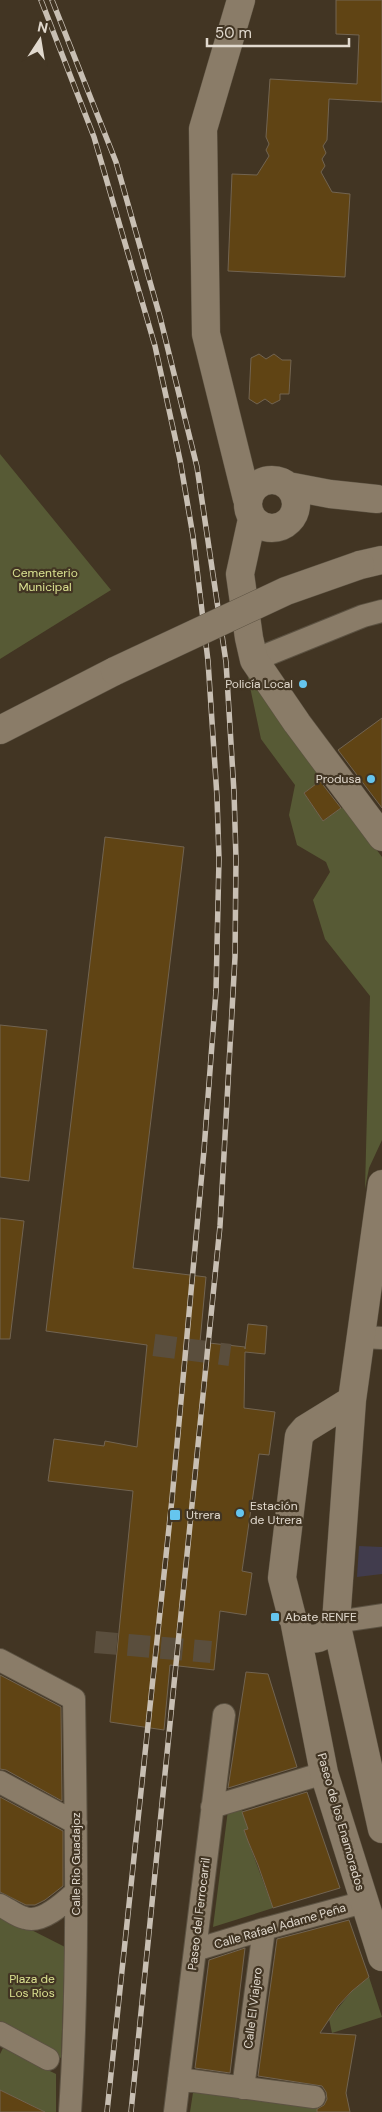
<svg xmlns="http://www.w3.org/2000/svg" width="382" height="2112" viewBox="0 0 382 2112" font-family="'DM Sans',sans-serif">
<rect width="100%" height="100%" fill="#423523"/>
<path fill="#413c4d" d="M359 1546 382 1547V1574L357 1577Z"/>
<path fill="#575a35" d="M0 454 111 590 0 659Z
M246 668 324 778 304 793 323 821 344 806 382 857V1140L369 1168 365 1189 370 996 325 939 313 900 330 872 326 862 297 845 289 815 295 785 261 739Z
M241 1807 248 1829 244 1830 273 1908 213 1927 228 1810Z
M0 1914 65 1947 61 2058 0 2026Z
M369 1977 382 2017 332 2033 329 2019 352 1991Z
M3 2048 56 2074V2112H45L0 2090V2054Z
M194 2086 318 2102 317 2112H190Z"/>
<path fill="#604414" stroke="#726451" d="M336 0H382V102L329 99 327 140 323 146 326 153 322 159 325 166 321 172 332 192 350 194 345 277 228 271 232 174 257 175 269 156 266 150 269 144 266 137 270 79 357 84 359 35 336 34Z
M259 354 266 359 274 354 282 360H291L289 394H280V400L272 404 265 399 257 404 249 399 251 358Z
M382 718V808L338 750Z
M320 781 341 808 323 821 304 793Z
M105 837 184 847 133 1268 206 1277 200 1342 245 1347V1349L248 1324 267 1326 265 1354 245 1352 244 1408 275 1412 269 1455 259 1454 242 1571 252 1573 246 1615 220 1611 214 1670 170 1665 164 1730 110 1722 133 1491 48 1481 54 1439 104 1446 105 1441 137 1447 147 1345 46 1331Z
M0 1025 47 1030 29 1181 0 1177Z
M0 1218 24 1221 10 1339H0Z
M246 1672 268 1674 297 1767 228 1788Z
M0 1675 61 1707 62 1801 6 1770 0 1769Z
M307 1792 340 1888 273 1908 258 1865 248 1841 244 1830 248 1829 242 1812Z
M0 1797 63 1831V1886L45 1900 35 1905H26L0 1892Z
M349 1920 369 1977 352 1991 338 2006 320 2033 356 2035 346 2093 350 2112H317V2109L324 2105 327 2099 326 2092 322 2086 258 2076 277 1939Z
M245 1948 230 2073 195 2068 209 1960Z
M0 2090 45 2112H0Z"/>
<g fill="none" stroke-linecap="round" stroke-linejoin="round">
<path stroke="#5a4e3d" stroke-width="22" stroke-dasharray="22 11" stroke-linecap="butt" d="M154 1345 230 1355
M95 1642 211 1652"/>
<defs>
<path id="street" d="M254 660 363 616 382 611
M362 1337 382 1338
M336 1622 382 1615
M0 1660 74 1699C76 1837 79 1975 70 2112
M0 1782 76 1823
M212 1807 324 1773
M0 1905C8 1909 16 1916 25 1918 42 1924 64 1903 76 1892
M195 1950 264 1929 364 1902
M0 2033 48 2059
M179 2079 314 2097
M243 2088 264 1929
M175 2112 224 1715"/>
<path id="secondary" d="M241 0 203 129 206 334 247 499
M248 504a24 24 0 1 1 48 0a24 24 0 1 1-48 0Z
M288 486 330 494 377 499
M252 519 240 574 249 638 254 660 297 723 382 837
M360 565 382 560
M0 730 115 671
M292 1617 282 1578 299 1436 305 1429 352 1400
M336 1622 382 1829
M295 1625 302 1636C318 1643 327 1636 336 1622L352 1400 382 1184
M295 1625 324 1773 382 1957"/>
</defs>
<use href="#street" stroke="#5c5242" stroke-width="24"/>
<use href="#secondary" stroke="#5c5242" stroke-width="29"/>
<use href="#street" stroke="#8a7c68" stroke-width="22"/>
<use href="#secondary" stroke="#8a7c68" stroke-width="28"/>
<defs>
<path id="rail" d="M41 0 94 137 155 346 180 460 193 536 208 661 217 797 219 859 216 991 204 1150 172 1499 107 2112
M52 0 116 162 160 317 197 467 226 662 234 792 236 859 235 957 220 1226 131 2112"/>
</defs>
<use href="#rail" stroke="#c8bfb3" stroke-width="5.5"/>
<use href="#rail" stroke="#423523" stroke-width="4" stroke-dasharray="11" stroke-linecap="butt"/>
<defs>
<path id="secondary-bridge" d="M115 671 286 591 360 565"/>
</defs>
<use href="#secondary-bridge" stroke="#5c5242" stroke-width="29" stroke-linecap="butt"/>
<use href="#secondary-bridge" stroke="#8a7c68" stroke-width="28"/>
</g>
<g fill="#65c5ee" stroke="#423523" stroke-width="2">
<circle cx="303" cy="684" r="5"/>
<circle cx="371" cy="779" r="5"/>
<circle cx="240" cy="1513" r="5"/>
<rect x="169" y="1509" width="12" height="12" rx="2.5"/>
<rect x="270" y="1612" width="10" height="10" rx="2.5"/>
</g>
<g text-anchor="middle" stroke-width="4.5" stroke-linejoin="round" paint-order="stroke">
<g font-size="12" fill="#dae190" stroke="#423523">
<text x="45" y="577">Cementerio<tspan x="45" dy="14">Municipal</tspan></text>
<text x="32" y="1983">Plaza de<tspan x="32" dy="14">Los Ríos</tspan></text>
</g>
<g font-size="12" fill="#e1d9ce" stroke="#423523" text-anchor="start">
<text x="293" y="688" text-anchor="end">Policía Local</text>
<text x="361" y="783" text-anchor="end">Produsa</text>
<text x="250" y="1510">Estación<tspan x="250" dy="14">de Utrera</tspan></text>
<text x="186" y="1519">Utrera</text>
<text x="285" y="1621">Abate RENFE</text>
</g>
<g font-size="12" fill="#e1d9ce" stroke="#423523">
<text transform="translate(341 1822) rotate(74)" y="4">Paseo de los Enamorados</text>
<text transform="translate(76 1864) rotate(-90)" y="4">Calle Rio Guadajoz</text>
<text transform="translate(199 1914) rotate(-83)" y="4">Paseo del Ferrocarril</text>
<text transform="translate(280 1926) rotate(-16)" y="4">Calle Rafael Adame Peña</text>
<text transform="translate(253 2008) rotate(-83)" y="4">Calle El Viajero</text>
</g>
</g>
<g transform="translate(40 40) rotate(12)" stroke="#423523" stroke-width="4" paint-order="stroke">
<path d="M0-4L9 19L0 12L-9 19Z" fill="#e1d9ce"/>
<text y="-8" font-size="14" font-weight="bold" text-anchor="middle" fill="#e1d9ce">N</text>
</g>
<path d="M207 38v8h142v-8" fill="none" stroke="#e1d9ce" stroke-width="2.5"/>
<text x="215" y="38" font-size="15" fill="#e1d9ce" stroke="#423523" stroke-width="4" paint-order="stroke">50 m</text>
</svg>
